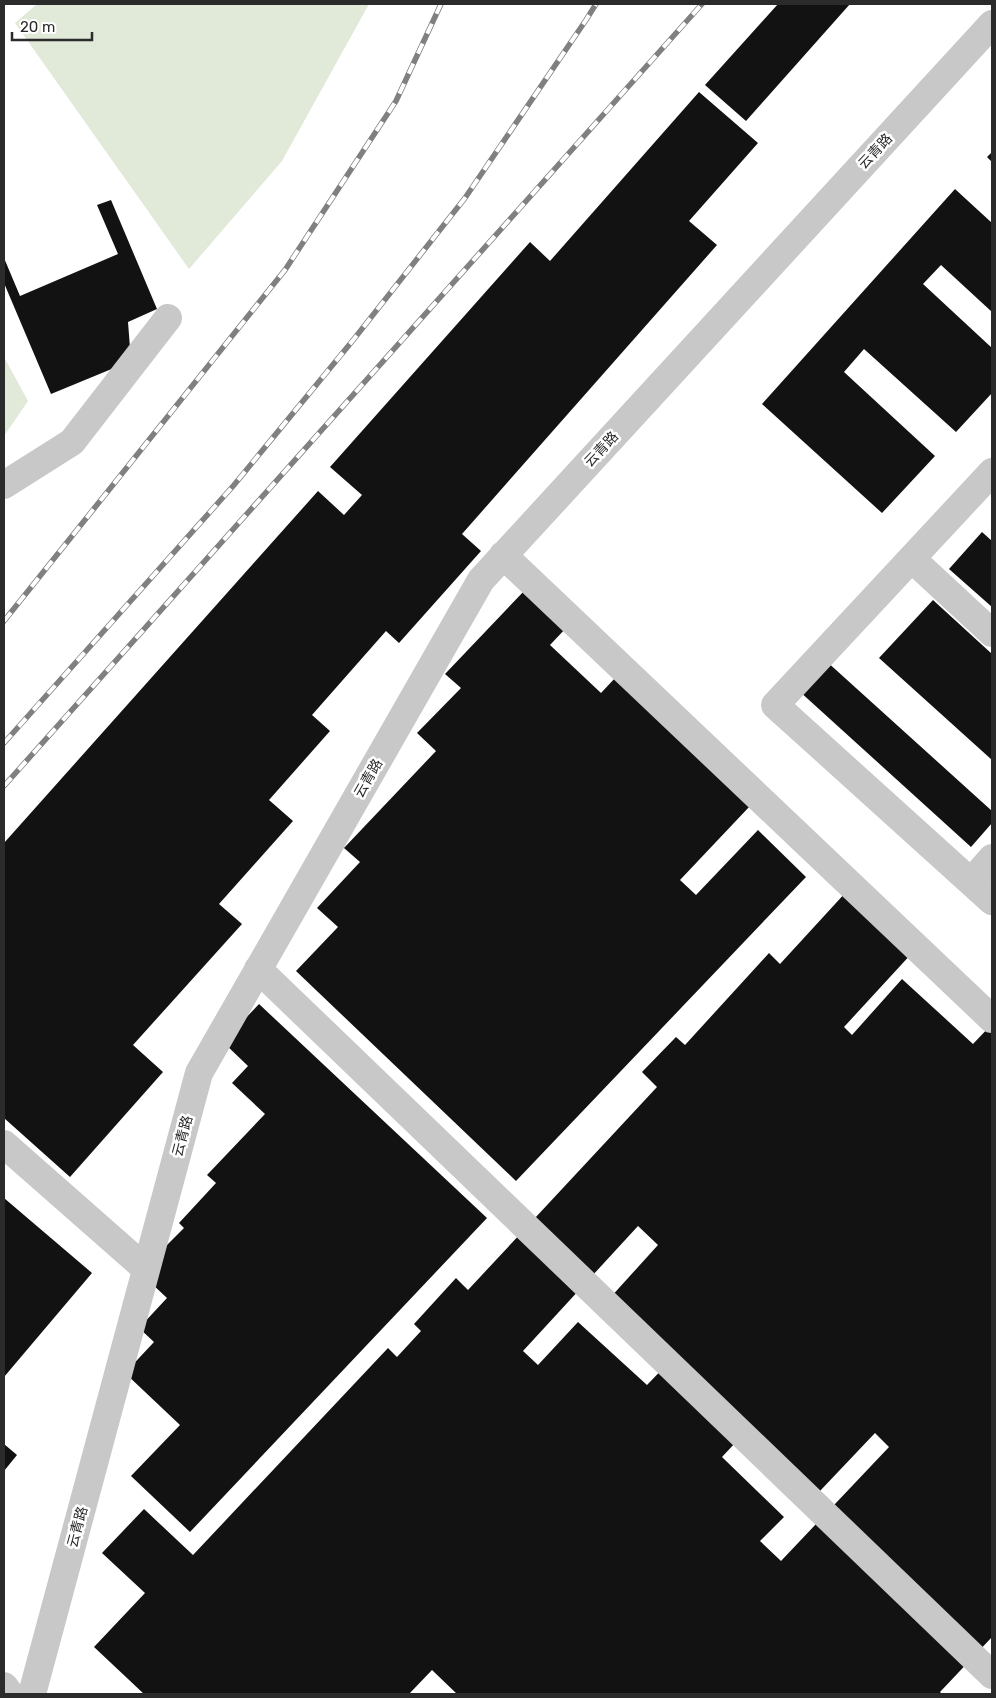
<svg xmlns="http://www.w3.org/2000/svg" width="996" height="1698" viewBox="0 0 996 1698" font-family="Rubik,'Noto Sans SC',sans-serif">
<rect width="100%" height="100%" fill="#fff"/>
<path fill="#e1e9d9" d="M37 4H369L282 161 189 269 15 23Z
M4 357 28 401 4 436Z"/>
<path fill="#121212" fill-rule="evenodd" d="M778 4H850L746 121 705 85Z
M699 92 758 143 689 221 717 245 462 534 481 551 399 643 386 631 312 715 330 731 269 800 293 821 219 904 242 924 133 1045 163 1072 70 1177 4 1118V843L318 491 344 515 362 495 330 467 530 242 550 261Z
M992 152V162L987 157Z
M955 189 992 223V312L941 265 923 284 992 348V393L956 432 864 349 844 372 935 456 882 513 762 404Z
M111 200 157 309 128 322 131 361 51 394 4 283V258L20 296 118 254 97 205Z
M982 532 992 541V607L949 569Z
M525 590 566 628 550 645 601 693 616 677 750 806 680 880 696 895 758 830 806 877 516 1181 296 971 338 927 317 908 360 862 344 848 436 751 417 733 461 688 445 674Z
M933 600 992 654V760L879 658Z
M825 660 992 811V823L971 847 798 690Z
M847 891 913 952 844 1027 852 1035 902 979 973 1044 992 1024V1637L940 1692 942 1694H457L432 1670 409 1694H144L94 1647 145 1593 102 1553 144 1509 193 1555 388 1348 397 1357 421 1331 414 1324 456 1278 468 1290 657 1087 642 1072 676 1037 685 1045 769 953 780 964ZM638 1226 658 1245 609 1299 673 1358 647 1385 578 1322 538 1365 523 1351ZM750 1427 819 1492 875 1433 889 1447 781 1561 760 1541 784 1517 722 1457Z
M259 1004 487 1218 190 1532 131 1476 180 1425 125 1373 154 1342 139 1328 167 1298 151 1283 157 1255 184 1228 179 1223 216 1183 207 1175 265 1114 232 1083 248 1066 223 1042Z
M4 1198 92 1273 4 1377Z
M4 1444 17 1455 4 1471Z"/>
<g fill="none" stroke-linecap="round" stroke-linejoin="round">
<path stroke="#c8c8c8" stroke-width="28" d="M992 472 775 705 992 901
M4 485 72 442 168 318
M503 555 992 1019
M912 559 992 633
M971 882 992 858
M258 969 992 1675
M4 1144 146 1269
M4 1686 10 1694
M32 1694 199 1073 481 580 992 24"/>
<defs>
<path id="rail" d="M4 621 285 270 396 101 441 4
M4 743 234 485 354 339 465 198 586 20 596 4
M4 786 702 4"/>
</defs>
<use href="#rail" stroke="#808080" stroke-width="5.5"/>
<use href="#rail" stroke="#fff" stroke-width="4" stroke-dasharray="11" stroke-linecap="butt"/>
</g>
<g text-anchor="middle" stroke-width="5" stroke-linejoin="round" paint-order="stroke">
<g font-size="14" fill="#2b2b2b" stroke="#fff">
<text transform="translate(875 151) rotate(-47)" y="5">云青路</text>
<text transform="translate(601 449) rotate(-47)" y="5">云青路</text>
<text transform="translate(368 778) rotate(-60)" y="5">云青路</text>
<text transform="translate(182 1136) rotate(-75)" y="5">云青路</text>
<text transform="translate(77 1527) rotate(-75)" y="5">云青路</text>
</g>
</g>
<rect width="996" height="1698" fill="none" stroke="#2b2b2b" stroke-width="10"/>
<path d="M12 32v8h80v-8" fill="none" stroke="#2b2b2b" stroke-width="2.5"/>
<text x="20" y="32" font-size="15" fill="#2b2b2b" stroke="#ffffff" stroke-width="4" paint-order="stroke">20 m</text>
</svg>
